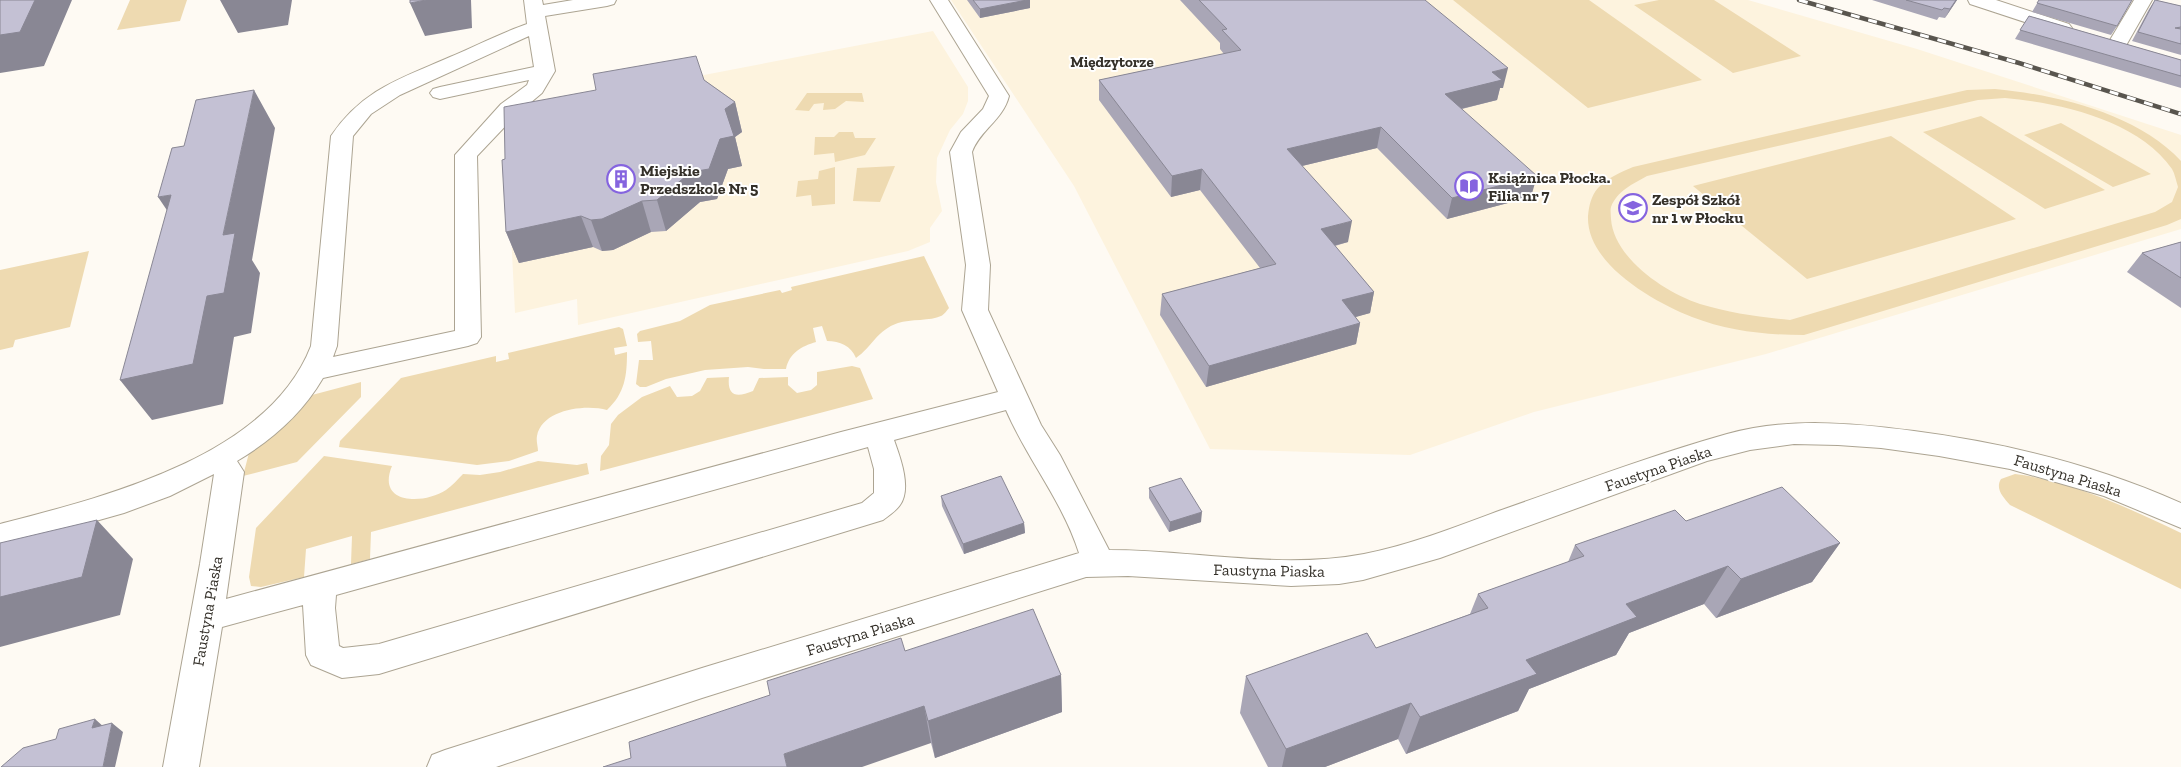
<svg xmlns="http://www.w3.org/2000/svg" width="2181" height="767" viewBox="0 0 2181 767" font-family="'Zilla Slab',serif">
<rect width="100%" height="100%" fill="#fefaf3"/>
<path fill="#fdf3de" d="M951 0H1748L1917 49 2181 135V229L1766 354 1534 412 1410 455 1210 449 1074 186Z
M933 31 968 87V101L963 114 950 130 937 158 936 182 942 211 930 228V242L908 251 578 325 577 299 515 313 505 113Z"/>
<path fill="#eedab1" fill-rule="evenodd" d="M130 0H187L180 21 117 30Z
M1453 0H1589L1702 80 1588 108Z
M1659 0H1714L1801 56 1733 73 1634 5Z
M1995 89C2057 95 2136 113 2181 161V219L2167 225 1804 335C1766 335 1728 331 1692 317 1654 302 1586 264 1588 216 1589 206 1591 196 1598 188 1607 178 1621 172 1633 167L1967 90ZM2005 98C2060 103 2138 120 2172 169 2175 174 2176 181 2178 187L2172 202 2155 212 1790 320C1758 317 1730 313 1700 304 1664 292 1614 258 1611 219 1611 215 1610 211 1611 207 1617 191 1633 184 1647 176L1978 100Z
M807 93H862L864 102 846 101 835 109 823 110 824 103 814 104 809 111 795 110Z
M1981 116 2105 190 2045 209 1923 132Z
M2061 123 2151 174 2113 187 2024 135Z
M839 132H853L855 138H876L865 155 835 162 834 153 814 155 815 137H834Z
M1891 136 2016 219 1807 279 1693 186Z
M895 166 880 202 853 201 857 168Z
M835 167V204L812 206 811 195 796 197 798 181 818 179 819 171Z
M89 251 70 327 15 340 13 347 0 350V270Z
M924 256 949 308C947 310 944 315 941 316 931 321 910 319 898 323 877 330 872 347 856 358 851 346 840 341 827 341L822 326 813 328 816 342C802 346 789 353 786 369H764L748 367 705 370 666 379 646 387H640L636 384 639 360H653L651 341 638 342 637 334 640 331 680 321 710 305 780 290 782 293 792 290 791 287Z
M619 327 623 329 627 346 614 348 615 355 627 352C627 376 625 393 607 410 586 404 542 409 537 436 536 441 538 447 538 451L509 461 477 465 339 447 340 441 401 378 496 356V362L509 359 508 353Z
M852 366 860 368 873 399 600 471 601 456 609 445 611 424 618 415 642 397 670 386 677 397 692 396 700 391 707 378 729 377C727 396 736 398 753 391L759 378 788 377V385L797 393 811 390 817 385V372Z
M361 382V397L297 462 243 476 250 449 299 411 312 395Z
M324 456 392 466C376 504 423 505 446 490 452 486 458 479 463 474L480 475 500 472 538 461 577 465 587 463 589 474 371 532 370 559 351 564 352 536 306 549 304 577 261 587 251 586 249 577 256 528Z
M2015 474C2071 481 2131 509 2181 533V589L2010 505C2003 497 1995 489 2001 479Z"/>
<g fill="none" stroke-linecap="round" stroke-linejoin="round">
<defs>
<path id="minor" d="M524 0H542L543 5 573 0H616L614 4 607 6 545 16 555 71 542 93 517 114 477 156 481 337 477 343 468 346 323 378C302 414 272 440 237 461L244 472 226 599 841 432 998 392 962 310 966 265 950 152 961 132 983 109 989 96 930 0H948L1009 96C1003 120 980 130 972 152L990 265 988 310 1041 425 1060 455 1109 550C1194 550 1279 570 1364 554 1409 545 1453 528 1496 512 1573 485 1649 456 1727 434 1788 417 1852 423 1914 431 2006 443 2096 465 2181 503V528L2104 496 2010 469 1939 456 1881 448 1838 445 1794 444 1750 450 1707 461 1440 558 1363 580 1339 584 1291 586 1128 576 1086 577 702 698 496 767H427L432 755 445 750 702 668 1079 553C1063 502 1027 459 1006 410L894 440C900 457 912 488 900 505 896 511 888 516 883 520L379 674 342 678 311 665 306 655 303 605 222 627 199 767H163L200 564 214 474 170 496 124 513 0 548V524C104 497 268 457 311 346L331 136C363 89 400 79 450 57 476 46 501 33 527 24ZM529 36 534 67 440 87 433 89 430 93 433 97 440 99 529 80 527 85 501 104 455 155V331L333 357 337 346 353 136 371 114 400 95ZM868 447 874 469V493L862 503 379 644 343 648 339 646 335 608 336 595Z
M1968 0H1996L2069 24 2072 28 2069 32 2062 34 2055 32 1970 4Z
M2134 0H2152L2124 49 2117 51 2110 49 2107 45Z"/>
</defs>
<use href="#minor" stroke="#aca492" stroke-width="2"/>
<use href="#minor" fill="#fff" fill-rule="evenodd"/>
<defs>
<path id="rail" d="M1799 0 2019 63 2181 114"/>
</defs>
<use href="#rail" stroke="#59554e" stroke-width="4.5"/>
<use href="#rail" stroke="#fff" stroke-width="3" stroke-dasharray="9" stroke-linecap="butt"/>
</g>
<path fill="#a9a6b6" d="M967 0H1030V8L980 18Z
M1180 0H1425L1503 88H1500L1497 100 1462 109 1531 197 1447 219 1377 148 1302 166 1348 242 1335 246 1374 292 1370 313 1355 317 1360 323 1356 344 1206 387 1160 315 1162 294 1260 268 1200 190 1171 197 1099 100V80L1224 54 1220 49V43Z
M1872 0H1957L1945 18 1939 17 1937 20Z
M2039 0 2117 26 2111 35 2032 12Z
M2155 0 2181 6V55L2132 41 2149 9Z
M2029 16 2181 60V88L2015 39Z
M704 80 735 102 742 132 735 137 742 166 728 169 717 199 700 202 666 231 651 232 613 250 602 251 593 247 519 263 506 232Z
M2181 242V308L2127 272 2142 253Z
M1149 488 1201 522 1169 532 1149 498Z
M941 496 1024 523 1025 533 964 554 942 506Z
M1686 521 1840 543 1812 582 1716 618 1704 604 1629 633 1616 655 1529 689 1518 711 1406 754 1398 739 1325 767H1268L1240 713 1246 676 1376 648 1470 614 1478 594 1568 562 1575 545Z
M905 651 1061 675 1062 712 935 758 931 743 631 758Z"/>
<path fill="#898794" d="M35 0H72L44 66 0 73V35Z
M220 0H292L288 25 238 33Z
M426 0H471L472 28 425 36 410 3Z
M1027 0H1030V8L980 18V9Z
M1956 0H1957L1945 18 1950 9Z
M1508 68 1503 88H1500L1497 100 1440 114 1445 94 1492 72Z
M254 90 275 128 252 260 260 273 251 333 234 337 223 404 152 420 120 380 207 296 223 235Z
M735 102 742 132 735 137 742 166 728 169 717 199 700 202 666 231 657 200 725 109Z
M1381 127 1377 148 1285 170 1287 149Z
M1202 169 1200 190 1171 197 1172 176Z
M1537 176 1531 197 1447 219 1452 198Z
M171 195 185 237 158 197Z
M642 201 651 232 613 250 602 251 591 220Z
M581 216 593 247 519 263 506 232Z
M1352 221 1348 242 1317 250 1321 229Z
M1374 292 1370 313 1338 322 1342 300Z
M1360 323 1356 344 1206 387 1209 366Z
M1202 512 1201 522 1169 532 1170 522Z
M97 520 133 559 120 615 0 647V597Z
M1024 523 1025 533 964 554 963 544Z
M1840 543 1812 582 1716 618 1741 579Z
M1728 566 1704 604 1629 633 1616 655 1529 689 1518 711 1406 754 1420 717 1526 660 1626 604Z
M1061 675 1062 712 935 758 928 721Z
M1411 703 1398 739 1325 767H1282L1286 749Z
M924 706 931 743 862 767H787L784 754Z
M95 719 105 728H92Z
M112 723 123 732 115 767H103Z"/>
<path fill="#c4c1d4" stroke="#898794" d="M0 0H35L20 32 0 35Z
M410 0H426L410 3Z
M973 0H1027L980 9Z
M1199 0H1425L1508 68 1492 72 1502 80 1445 94 1537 176 1452 198 1381 127 1287 149 1352 221 1321 229 1374 292 1342 300 1360 323 1209 366 1162 294 1276 264 1202 169 1172 176 1099 80 1241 50 1222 30 1227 29Z
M1906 0H1956L1950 9 1944 8 1942 10Z
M2039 0H2132L2117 26 2037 3Z
M2155 0 2181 6V27L2175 28 2181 29V44L2138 32Z
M2029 16 2181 60V76L2020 30Z
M696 56 704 80 735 102 725 109 734 136 720 139 709 169 691 172 657 200 642 201 602 219 591 220 581 216 506 232 502 160 505 159 504 107 596 90 593 74Z
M254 90 223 235 235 233 224 293 207 296 193 364 120 380 171 195 158 197 172 148 184 146 196 100Z
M2181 242V278L2142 253Z
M1001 476 1024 523 963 544 941 496Z
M1181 478 1202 512 1170 522 1149 488Z
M1782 487 1840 543 1741 579 1728 566 1626 604 1637 617 1526 660 1537 674 1420 717 1411 703 1286 749 1246 676 1367 633 1376 648 1488 608 1478 594 1584 556 1575 545 1675 510 1686 521Z
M97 520 82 577 0 597V543Z
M1033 609 1061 675 928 721 924 706 784 754 787 767H603L631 758 629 742 770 695 767 681 901 638 905 651Z
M95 719 92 728 112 723 103 767H1L23 748 56 739 59 729Z"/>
<defs>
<symbol id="building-ring" viewBox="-11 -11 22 22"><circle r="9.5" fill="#fff" stroke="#8564df" stroke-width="1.5"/><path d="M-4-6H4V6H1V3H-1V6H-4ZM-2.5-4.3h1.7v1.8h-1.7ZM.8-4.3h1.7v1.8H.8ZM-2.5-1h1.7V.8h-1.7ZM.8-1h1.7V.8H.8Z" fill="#8564df"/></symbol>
<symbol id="library-ring" viewBox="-11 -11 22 22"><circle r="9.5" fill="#fff" stroke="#8564df" stroke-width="1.5"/><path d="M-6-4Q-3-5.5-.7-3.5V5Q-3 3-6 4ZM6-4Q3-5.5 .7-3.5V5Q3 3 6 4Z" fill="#8564df"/></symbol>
<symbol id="school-ring" viewBox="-11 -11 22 22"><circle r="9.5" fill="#fff" stroke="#8564df" stroke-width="1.5"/><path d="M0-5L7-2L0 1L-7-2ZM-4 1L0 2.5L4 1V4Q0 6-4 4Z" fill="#8564df"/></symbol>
</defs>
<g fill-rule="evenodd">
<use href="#building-ring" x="605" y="163" width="32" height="32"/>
<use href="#library-ring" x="1453" y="170" width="32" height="32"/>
<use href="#school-ring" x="1617" y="192" width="32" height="32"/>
</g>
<g text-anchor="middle" stroke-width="4" stroke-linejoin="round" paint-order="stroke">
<g font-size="15" font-weight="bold" fill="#343029" stroke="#fff">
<text x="1112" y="67">Międzytorze</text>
</g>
<g font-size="16" font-weight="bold" fill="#343029" stroke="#fff" text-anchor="start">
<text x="640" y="176">Miejskie<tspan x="640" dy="18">Przedszkole Nr 5</tspan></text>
<text x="1488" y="183">Książnica Płocka.<tspan x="1488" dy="18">Filia nr 7</tspan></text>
<text x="1652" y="205">Zespół Szkół<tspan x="1652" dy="18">nr 1 w Płocku</tspan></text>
</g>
<g font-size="16" fill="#343029" stroke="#fff">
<text transform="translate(1658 468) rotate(-19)" y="6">Faustyna Piaska</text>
<text transform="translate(2068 475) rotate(17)" y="6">Faustyna Piaska</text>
<text transform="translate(1269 570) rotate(1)" y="6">Faustyna Piaska</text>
<text transform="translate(207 611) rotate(-80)" y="6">Faustyna Piaska</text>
<text transform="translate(860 634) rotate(-17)" y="6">Faustyna Piaska</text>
</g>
</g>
</svg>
